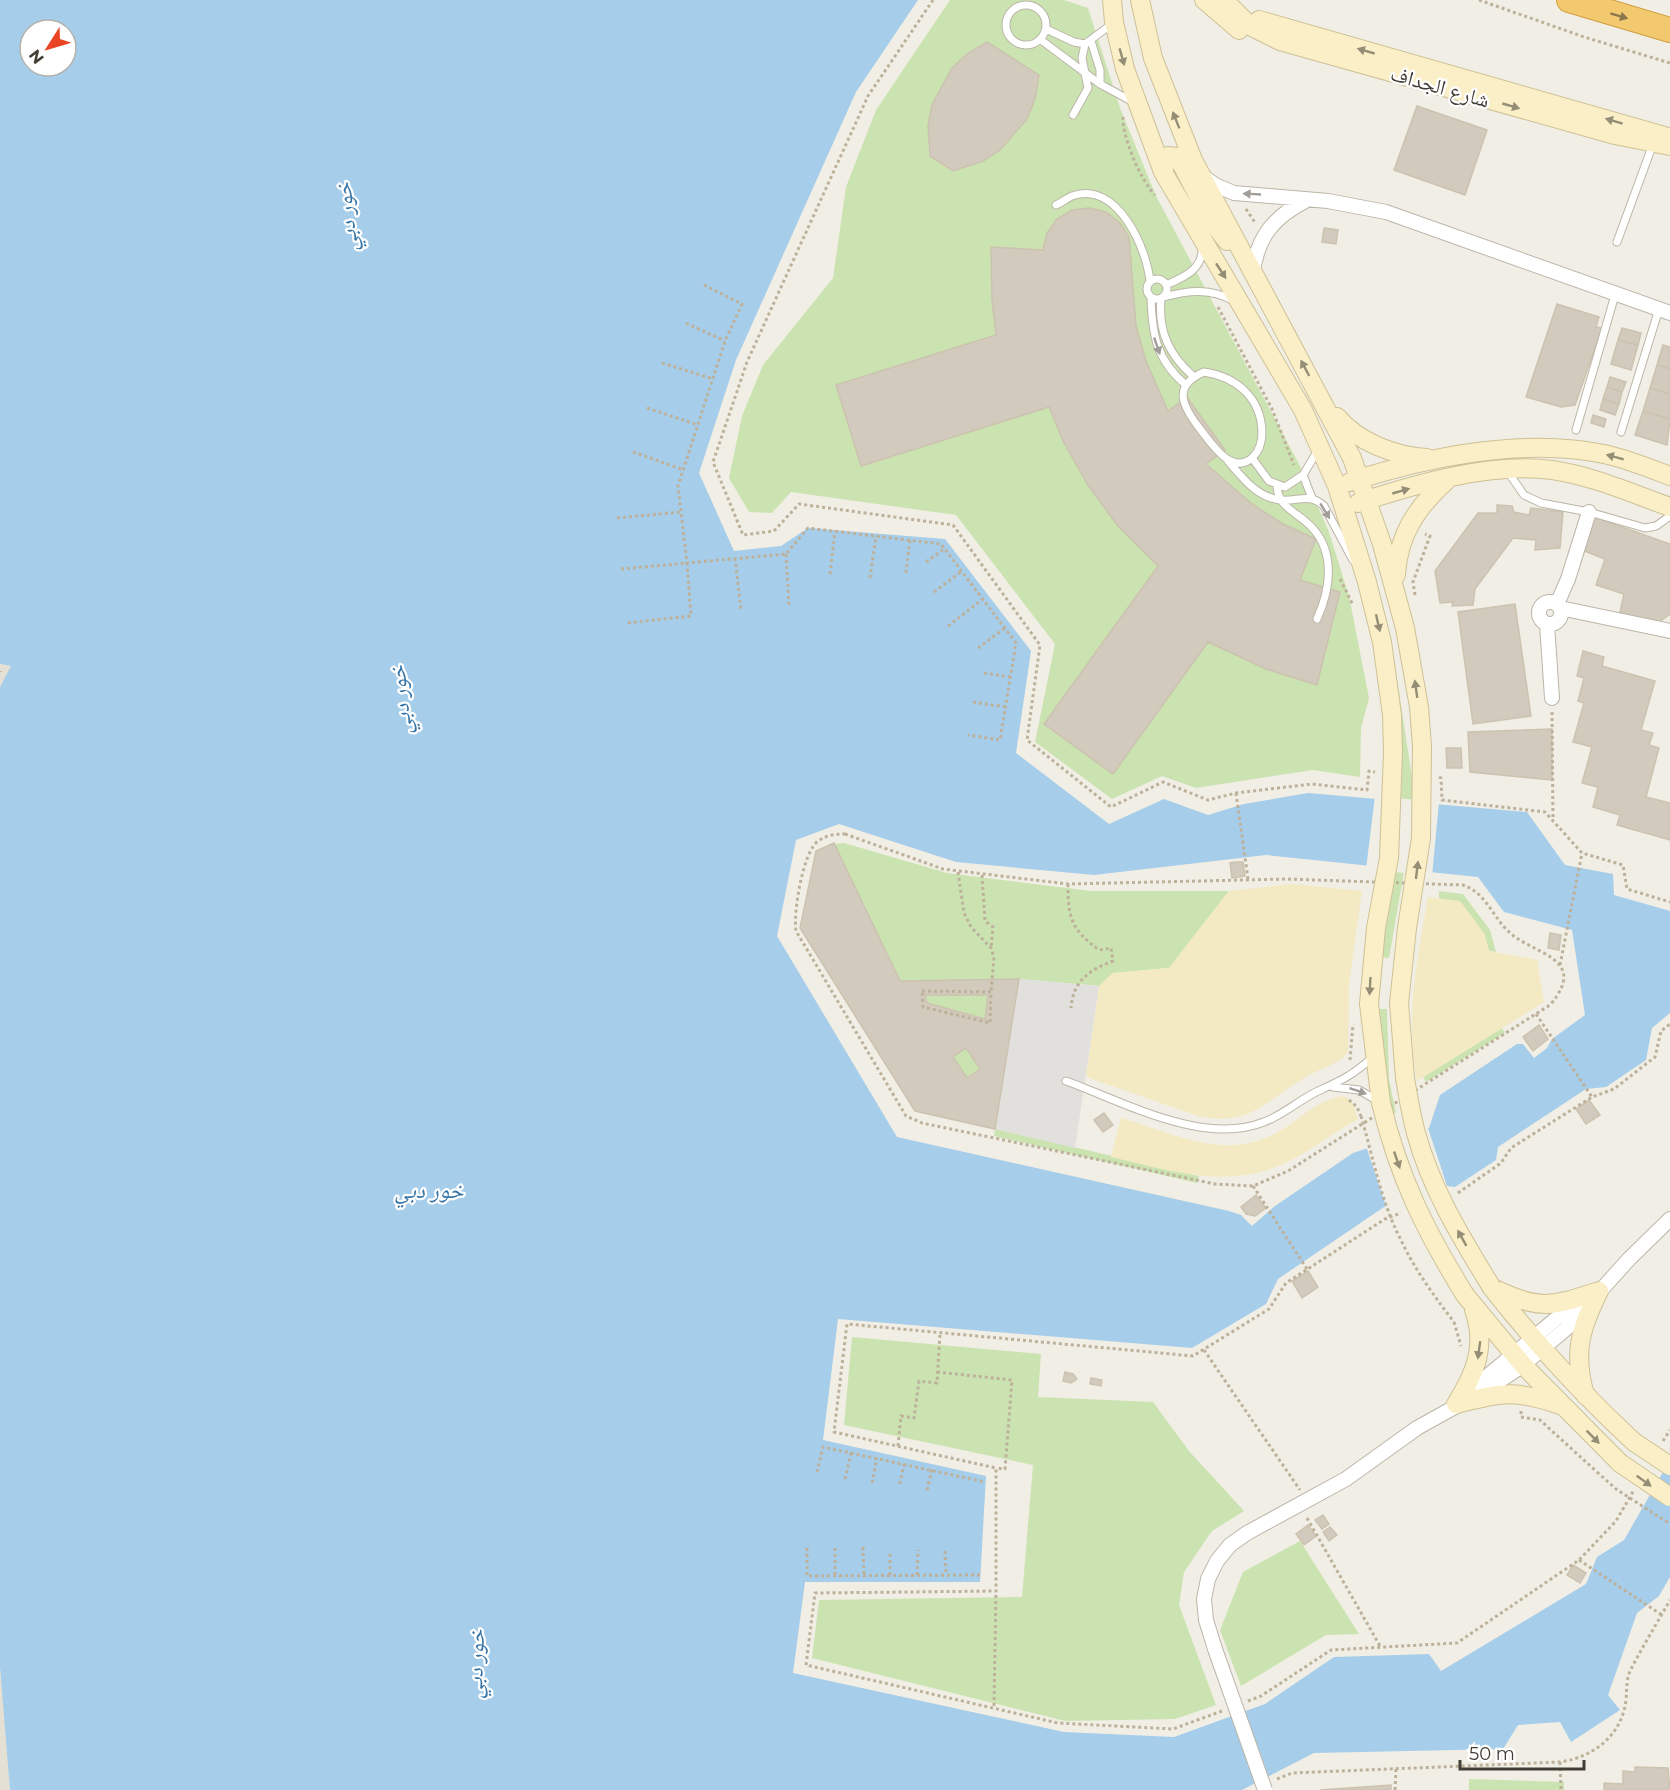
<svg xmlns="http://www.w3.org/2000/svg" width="1670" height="1790" viewBox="0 0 1670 1790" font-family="Montserrat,'Noto Naskh Arabic',sans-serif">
<rect width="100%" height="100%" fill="#f1eee5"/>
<path fill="#e5e0d4" d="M0 664 12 666 0 687Z
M0 1667 4 1699 10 1790H0Z"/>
<path fill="#cbe3b1" d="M950 0H1064L1088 8 1120 108 1156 196 1300 466 1329 532 1349 596 1369 698 1361 728 1360 777 1313 770 1196 788 1162 776 1112 799 1035 742 1055 644 956 515 791 492 772 513 749 512 729 478 742 416 763 365 833 278 846 187 876 110Z
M1391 659H1394L1413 784 1407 855 1389 958 1379 957 1400 822 1402 779Z
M844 843 947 873 1091 891H1229L1169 968 1113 973 1099 986 1019 979 900 981 834 844Z
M1439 891 1463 894 1490 930 1496 952 1489 951 1484 933 1439 898Z
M925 995H988L985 1019 927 1003Z
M1376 1009H1387L1389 1079 1396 1113 1389 1115Z
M1502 1028 1505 1033 1426 1082 1423 1077Z
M966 1048 980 1069 967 1078 953 1057Z
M995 1129 1199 1176 1197 1183 994 1136Z
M852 1337 1041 1354 1038 1397 1153 1402 1189 1451 1244 1511 1212 1531 1184 1572 1179 1605 1216 1705 1175 1719 1065 1721 812 1658 819 1600 1022 1597 1033 1465 844 1425Z
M1300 1541 1359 1634 1326 1635 1241 1686 1220 1630 1243 1572Z
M1469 1779 1564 1782V1790H1469Z"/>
<path fill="#f3eac3" d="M1292 884 1362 891 1349 984 1348 1051 1343 1058C1329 1067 1312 1072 1298 1082 1260 1106 1247 1126 1198 1116L1086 1077 1099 986 1113 973 1169 968 1229 891Z
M1428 897 1460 901 1484 933 1489 951 1537 960 1544 1002 1417 1081C1405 1019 1417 958 1428 897Z
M1344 1096 1352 1101 1358 1119C1333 1133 1309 1152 1283 1164 1227 1190 1167 1170 1111 1157L1121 1118C1175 1133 1226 1163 1280 1131 1302 1118 1318 1099 1344 1096Z"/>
<path fill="#e2e0dd" d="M1019 979 1099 986 1075 1148 995 1129Z"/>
<path fill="#a6cdea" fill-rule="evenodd" d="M0 0H918L856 92 736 360 699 473 734 551 781 546 808 528 945 539 1031 651 1016 753 1109 824 1164 799 1208 815 1244 804 1308 793 1527 812 1565 865 1613 874 1614 895 1670 911V1013L1652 1028 1646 1060 1606 1087 1586 1089 1498 1147 1496 1160 1455 1187 1447 1186 1384 1207 1278 1279 1266 1304 1192 1348 838 1319 823 1440 986 1476 980 1582H805L793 1673 1064 1732 1174 1737 1265 1704 1334 1657 1429 1654 1441 1671 1586 1584 1597 1557 1624 1540 1670 1460V1577L1659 1596 1637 1613 1608 1695 1620 1710 1571 1742 1560 1722 1518 1725 1503 1749 1314 1753 1242 1790H10L0 1667V687L11 666 0 664ZM30 30H66V66H30ZM839 824 956 862 1094 875 1266 855 1478 877 1504 912 1572 930 1585 1015 1552 1039 1547 1048 1534 1058 1523 1044H1517L1440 1095 1429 1128 1353 1153 1275 1206 1252 1226 1241 1215 1229 1211 897 1137 777 936 796 840Z"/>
<path fill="#f1eee5" d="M1375 796 1439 802 1432 876 1366 869Z
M1427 1125 1448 1189 1387 1209 1366 1146Z"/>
<path fill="#d2cabc" stroke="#ccc2b0" stroke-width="1.5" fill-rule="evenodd" d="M987 42 1039 75 1035 99 1027 119 1000 150 983 161 953 171 930 156 928 125 932 105 952 68 967 54Z
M1417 106 1487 130 1465 195 1394 170Z
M1089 208 1106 212 1120 223 1129 237 1136 326 1146 361 1168 411 1187 397 1225 450 1206 464 1252 504 1283 524 1316 539 1300 580 1340 592 1317 685 1266 669 1208 642 1113 774 1044 724 1158 566 1117 525 1088 485 1063 441 1049 407 861 466 836 385 996 335 992 300 991 247 1043 250 1047 233 1057 219 1072 210Z
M1324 228 1338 230 1336 244 1322 242Z
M1557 304 1599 317 1596 327 1602 328 1575 405 1561 407 1526 397Z
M1622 328 1641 333 1638 345 1618 340Z
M1618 340 1638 345 1631 370 1611 364Z
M1663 345 1670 347V369L1657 365Z
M1657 365 1670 369V394L1650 388Z
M1610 377 1626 382 1622 392 1607 387Z
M1607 387 1622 392 1619 404 1603 399Z
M1650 388 1670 394V419L1643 411Z
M1603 399 1619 404 1615 415 1600 410Z
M1643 411 1670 419 1667 445 1635 435Z
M1593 415 1606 419 1604 427 1591 423Z
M1497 505 1512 506 1514 512 1529 515 1531 508 1563 512 1560 548 1535 550 1536 540 1513 538 1475 589 1473 605 1452 606 1453 602 1440 603 1435 571 1478 513H1497Z
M1594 517 1670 544V614L1655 625 1620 612 1624 594 1596 585 1605 559 1582 550Z
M1515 604 1531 716 1473 724 1458 612Z
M1583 651 1604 657 1602 666 1655 681 1641 730 1653 733 1649 745 1659 748 1646 797 1670 803V840L1617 825 1620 815 1593 807 1598 787 1582 783 1592 747 1573 742 1584 703 1578 701 1584 678 1577 676Z
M1552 729V780L1470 772 1468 732Z
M1446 748H1461L1462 768H1447Z
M834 843 900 981 1019 979 995 1129 915 1111 800 928 816 851ZM925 995H988L985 1019 927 1003ZM966 1048 980 1069 967 1078 953 1057Z
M1237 862H1243L1245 876 1232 878 1230 863Z
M1550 933 1561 935 1559 950 1548 948Z
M1539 1025 1548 1039 1533 1051 1523 1037Z
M1589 1100 1600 1115 1586 1124 1576 1109Z
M1104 1113 1113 1125 1103 1132 1094 1120Z
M1256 1195 1266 1208 1255 1216 1246 1214 1241 1207Z
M1308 1271 1318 1287 1302 1298 1292 1281Z
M1065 1372 1073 1374 1077 1379 1071 1383 1063 1381Z
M1091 1378 1102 1380 1101 1386 1090 1384Z
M1323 1515 1329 1524 1322 1529 1315 1520Z
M1308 1525 1316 1536 1304 1545 1296 1534Z
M1330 1527 1337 1535 1329 1541 1323 1532Z
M1573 1565 1586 1573 1580 1583 1567 1575Z
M1635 1767 1668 1768 1670 1790H1604V1783L1623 1784V1771L1635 1772Z
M1391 1785V1790H1320Z"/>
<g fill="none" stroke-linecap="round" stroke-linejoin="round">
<defs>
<path id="lane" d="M1006 25a20 20 0 1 1 40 0a20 20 0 1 1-40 0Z
M1046 29 1074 42 1085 44 1112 24
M1041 40 1100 84 1135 103
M1091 41 1100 70V84
M1073 115 1088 88 1082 58 1085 44
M1056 205C1061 203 1067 198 1072 196 1117 180 1147 248 1150 282
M1617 242 1653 144
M1147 289a10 10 0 1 1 20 0a10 10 0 1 1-20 0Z
M1166 285C1184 277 1204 269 1202 246
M1151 297C1152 334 1156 360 1186 385
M1164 297C1189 290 1211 288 1234 301
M1161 299C1158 331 1169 355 1193 376
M1204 372C1237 377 1261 398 1262 432 1262 441 1260 450 1253 457 1232 477 1211 443 1200 429 1183 407 1171 386 1204 372Z
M1576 430 1615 295
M1621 432 1659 309
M1252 458 1269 481 1285 487 1303 475 1318 450
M1228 461C1242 477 1256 497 1280 500 1298 502 1309 492 1324 506L1353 560
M1508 472 1524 495 1541 503 1589 512 1645 528 1656 526 1670 516
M1303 475 1312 498
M1277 486C1278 505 1292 510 1305 521 1336 546 1332 586 1317 619
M1066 1081C1124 1102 1203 1146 1264 1122 1283 1115 1298 1101 1316 1092 1342 1080 1352 1076 1374 1056
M1333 1087 1359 1090 1378 1101"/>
<path id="street" d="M1204 177 1215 185 1234 193 1328 201 1386 212 1670 313
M1253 273C1257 236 1275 216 1307 200
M1539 613a11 11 0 1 1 22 0a11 11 0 1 1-22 0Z
M1557 604 1568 579 1589 512
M1560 608 1670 631
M1547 624 1552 698
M1466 1394 1557 1318 1582 1301
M1215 1649 1206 1620 1204 1599 1208 1579 1217 1561 1230 1545 1247 1533 1346 1479 1417 1428 1489 1388 1523 1365 1567 1328 1629 1259 1670 1219"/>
<path id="secondary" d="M1112 0 1114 22 1125 69 1163 172 1303 410 1337 486 1367 582 1382 642 1392 715 1393 752
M1140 0 1153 58 1193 160 1352 458 1382 544 1405 628 1419 707 1422 747
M1204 0 1239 30
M1224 0 1250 26 1280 41 1615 135 1670 146
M1259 20 1668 137
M1163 172 1168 156 1178 157 1211 221 1227 241
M1337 417C1358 442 1394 456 1427 458
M1350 482C1426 457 1525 437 1604 454 1627 459 1649 468 1670 476
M1358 503C1415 484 1492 462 1552 470 1593 476 1631 493 1670 507
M1396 575C1398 535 1417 507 1446 481
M1376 928 1369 1004 1381 1103
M1405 1078 1399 1003 1407 928
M1492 1288C1536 1344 1582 1394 1634 1442
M1495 1289C1540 1311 1553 1306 1599 1291
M1465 1295 1523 1365 1620 1463
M1585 1395C1573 1353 1580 1329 1599 1291
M1456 1404C1475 1374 1487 1346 1474 1310
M1456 1404C1502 1393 1514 1389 1560 1405"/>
<path id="highway" d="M1569 0 1670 30"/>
</defs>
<use href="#lane" stroke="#bcb6a9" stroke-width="9"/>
<use href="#street" stroke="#bcb6a9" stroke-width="16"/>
<use href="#secondary" stroke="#cec198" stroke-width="20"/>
<use href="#highway" stroke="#d19e40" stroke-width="26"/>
<path stroke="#bdb19b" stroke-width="3" stroke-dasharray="3 3" stroke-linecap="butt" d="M933 0 868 96 747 362 713 462 743 535 774 531 799 504 953 525 1040 645 1027 740 1111 807 1163 782 1208 800 1236 793 1312 784 1367 790 1369 771 1375 772
M1479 0 1584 37 1670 63
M1123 117C1122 137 1141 181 1155 195
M1246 209 1256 224
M704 285 742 304 725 341 678 486 687 563 786 554 808 528 941 544 1016 643 1000 740 968 735
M1218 307 1272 409 1294 465
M686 323 725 341
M662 363 713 379
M647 408 698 425
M633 452 684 470
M617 518 681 512
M786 554 789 605
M735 558 741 610
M926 562 944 549
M621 569 687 563 691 616 627 623
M906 573 910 540
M830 574 835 531
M870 578 876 536
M1340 579 1353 605
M934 592 962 571
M1415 595 1413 582 1430 536 1425 534
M948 626 983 599
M978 648 1005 628
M0 671V672
M984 673 1011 677
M973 702 1006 707
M1552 712 1553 819
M1439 777 1441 778 1442 800 1545 812 1582 853 1623 865 1627 889 1670 902
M1236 793 1248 879
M845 834 943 869 1068 884 1286 879 1463 885C1485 892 1493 917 1508 931 1530 954 1591 957 1550 1005L1288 1171 1253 1186 1215 1184 922 1123 906 1116 796 931C793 912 803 852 818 841 827 835 835 834 845 834Z
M958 872 964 913 971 927 991 948 994 957 991 992
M982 875 985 921 993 927 991 948
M1068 884C1068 918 1071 929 1099 950L1111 948 1113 961C1089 970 1073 981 1071 1008
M1560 965 1582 853
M922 991 991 992 990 1023 923 1007Z
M1536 1014 1592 1097
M1350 1060 1353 1024
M1349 1100 1357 1107 1361 1116
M1253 1186 1307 1269
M1458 1193 1501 1163 1511 1148 1592 1097 1614 1089 1655 1057 1661 1031 1670 1024
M1454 1322 1461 1346
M1204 1350 1300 1490
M937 1372 1012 1380 1005 1469 996 1468
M1521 1411V1417L1540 1420 1597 1472
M1663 1441 1670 1430
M898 1446 901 1416 914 1418 919 1381 937 1383 940 1333
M817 1472 823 1447 985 1482
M845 1479 851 1453
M872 1483 877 1458
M900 1484 904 1464
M927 1490 932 1469
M1307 1518 1380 1646
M863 1547 864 1575
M807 1548V1576L980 1575
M945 1551 946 1575
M1579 1560 1662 1615
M835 1575V1547
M890 1575V1551
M917 1575 918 1550
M1248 1701 1261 1696 1331 1650 1457 1643 1579 1560 1616 1521 1634 1490
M994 1706 996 1591
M1222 1711 1173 1729 1058 1723 806 1665 815 1593 996 1591V1468L834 1432 847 1324 1193 1356 1269 1309 1286 1283 1385 1219 1401 1213
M1560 1762 1561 1790
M1277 1779 1292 1773 1560 1762C1594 1757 1622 1735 1626 1700 1627 1689 1626 1679 1631 1669 1643 1646 1657 1623 1670 1600
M1395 1790 1396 1769"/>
<use href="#lane" stroke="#fff" stroke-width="7"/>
<use href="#street" stroke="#fff" stroke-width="14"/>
<use href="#secondary" stroke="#faefc6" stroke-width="18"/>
<use href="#highway" stroke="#f3c96f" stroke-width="24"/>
<defs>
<path id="street-bridge" d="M1215 1649 1265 1790"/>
<path id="secondary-bridge" d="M1376 928 1389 858 1393 752
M1407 928 1421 838 1422 747
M1405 1078C1408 1096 1411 1115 1416 1133 1431 1189 1462 1239 1492 1288
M1381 1103C1399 1178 1425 1230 1465 1295
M1634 1442 1670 1466
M1620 1463 1670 1497"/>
</defs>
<use href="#street-bridge" stroke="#bcb6a9" stroke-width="16" stroke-linecap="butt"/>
<use href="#secondary-bridge" stroke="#cec198" stroke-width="20" stroke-linecap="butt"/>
<path stroke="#bdb19b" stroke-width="3" stroke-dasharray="3 3" stroke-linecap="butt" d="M1361 1116C1373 1157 1381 1202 1401 1240 1415 1270 1434 1296 1454 1322
M1597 1472 1616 1489 1670 1524"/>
<use href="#street-bridge" stroke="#fff" stroke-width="14"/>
<use href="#secondary-bridge" stroke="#faefc6" stroke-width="18"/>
</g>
<defs><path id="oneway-solid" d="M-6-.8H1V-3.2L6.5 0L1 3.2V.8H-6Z" transform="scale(1.5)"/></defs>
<use fill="#89764c" href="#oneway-solid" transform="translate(1619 16) rotate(17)"/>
<g fill="#958e76">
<use href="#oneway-solid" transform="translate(1366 51) rotate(-164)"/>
<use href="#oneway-solid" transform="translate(1122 57) rotate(74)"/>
<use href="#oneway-solid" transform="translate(1511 106) rotate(16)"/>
<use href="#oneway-solid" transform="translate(1176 120) rotate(-112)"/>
<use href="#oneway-solid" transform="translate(1614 121) rotate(-163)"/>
<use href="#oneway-solid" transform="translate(1221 271) rotate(57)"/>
<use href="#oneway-solid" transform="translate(1305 368) rotate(-118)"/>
<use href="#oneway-solid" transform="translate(1615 457) rotate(-165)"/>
<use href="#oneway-solid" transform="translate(1401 491) rotate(-16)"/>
<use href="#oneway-solid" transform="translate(1378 623) rotate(77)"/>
<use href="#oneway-solid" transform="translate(1416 689) rotate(-98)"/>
<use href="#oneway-solid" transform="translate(1417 870) rotate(-83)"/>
<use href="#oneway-solid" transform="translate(1370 986) rotate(93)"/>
<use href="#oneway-solid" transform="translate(1397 1160) rotate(71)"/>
<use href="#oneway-solid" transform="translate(1462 1238) rotate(-119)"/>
<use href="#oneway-solid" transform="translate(1479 1350) rotate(98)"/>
<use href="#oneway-solid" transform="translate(1593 1437) rotate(45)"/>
<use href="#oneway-solid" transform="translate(1644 1481) rotate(36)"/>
</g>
<g fill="#a19e9a">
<use href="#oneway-solid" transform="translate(1252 194) rotate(-177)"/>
<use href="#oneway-solid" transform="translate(1157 346) rotate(71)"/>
<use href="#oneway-solid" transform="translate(1325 511) rotate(58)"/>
<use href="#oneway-solid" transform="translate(1358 1091) rotate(19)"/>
</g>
<g text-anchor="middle" stroke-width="4.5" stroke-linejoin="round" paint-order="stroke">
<g font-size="21" fill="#433e35" stroke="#fff">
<text transform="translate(1440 87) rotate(16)" y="7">شارع الجداف</text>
</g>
<g font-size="22" font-style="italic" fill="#3775a7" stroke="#fff">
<text transform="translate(346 217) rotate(-96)" y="8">خور دبي</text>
<text transform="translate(400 700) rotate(-96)" y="8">خور دبي</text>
<text x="429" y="1198">خور دبي</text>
<text transform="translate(475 1664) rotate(-88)" y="8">خور دبي</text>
</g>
</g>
<g transform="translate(48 48) rotate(233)"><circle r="28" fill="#ffffff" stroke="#b4b2ae" stroke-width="1.5"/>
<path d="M0-4.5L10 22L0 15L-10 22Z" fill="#e94524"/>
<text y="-9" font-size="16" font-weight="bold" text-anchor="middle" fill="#433e35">N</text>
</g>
<path d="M1460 1760v9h124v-9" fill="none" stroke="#433e35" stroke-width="3"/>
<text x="1469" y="1760" font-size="18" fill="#433e35" stroke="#ffffff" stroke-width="4.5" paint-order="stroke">50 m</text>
</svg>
